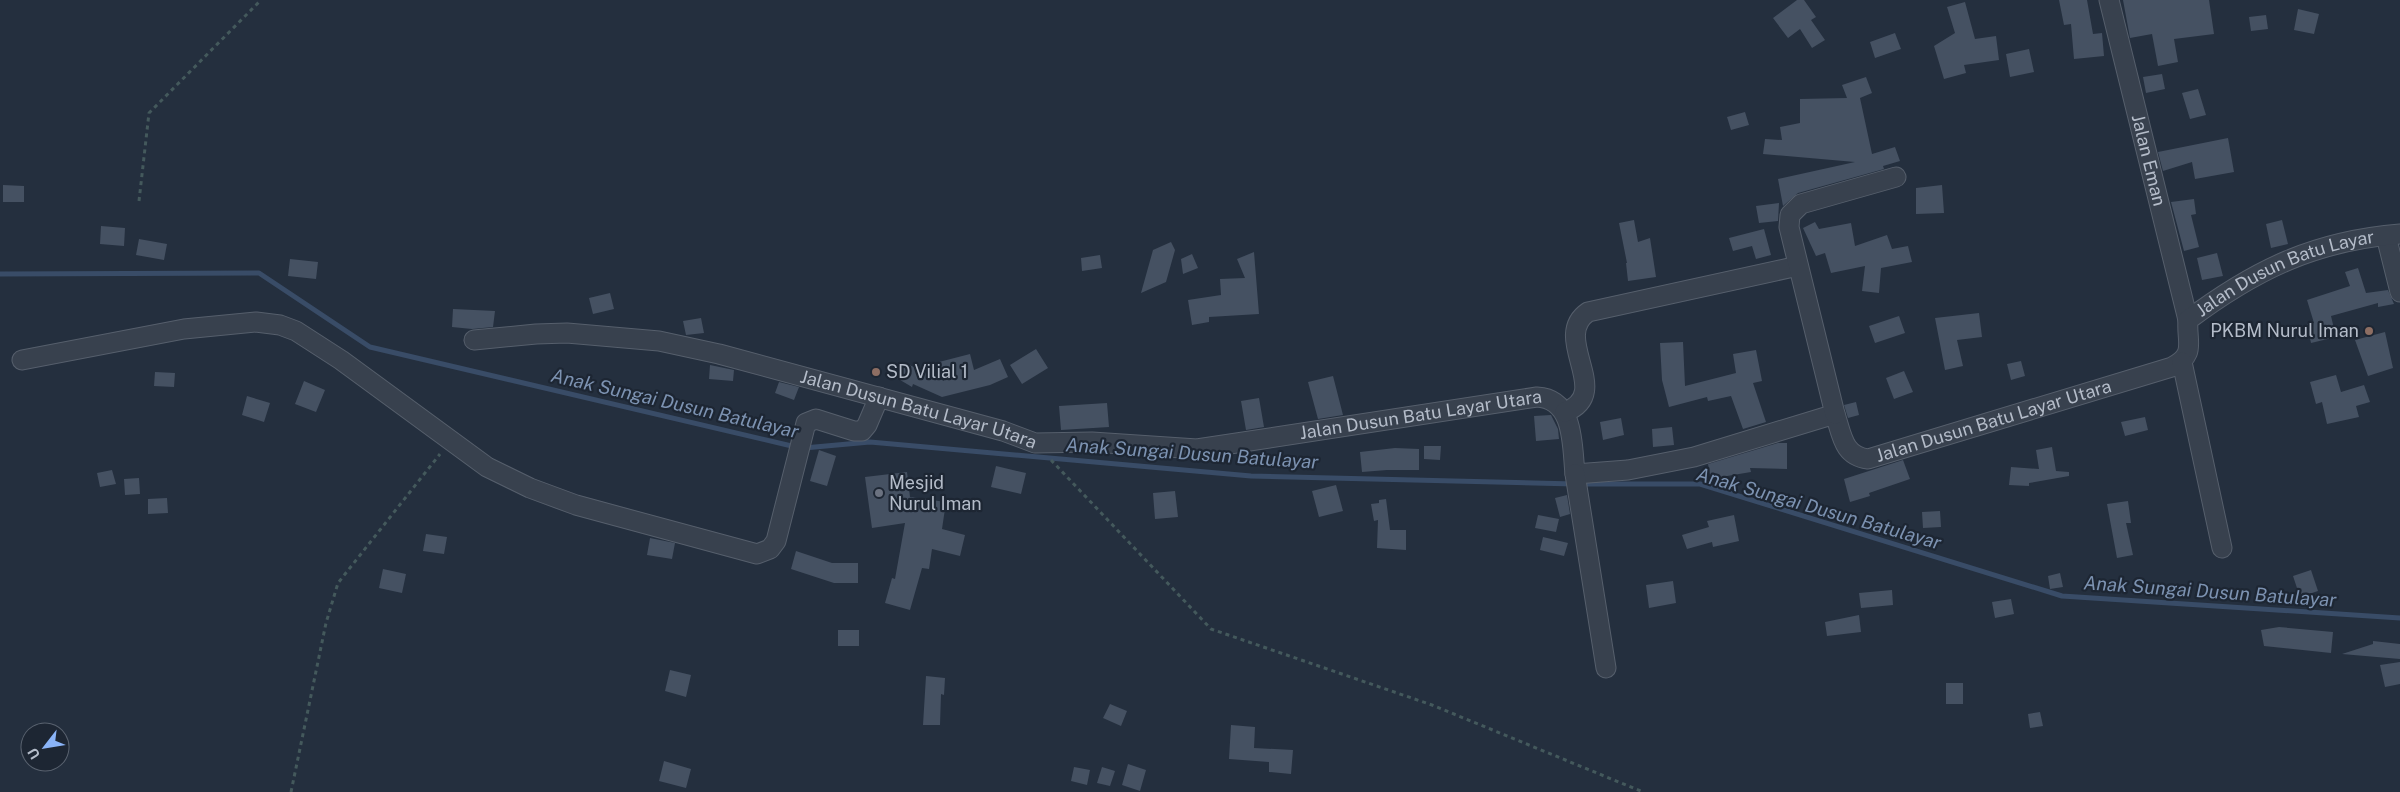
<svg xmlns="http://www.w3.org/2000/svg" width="2400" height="792" viewBox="0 0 2400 792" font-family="'Public Sans',sans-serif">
<rect width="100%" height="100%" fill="#242f3e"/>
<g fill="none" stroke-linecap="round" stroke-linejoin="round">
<path stroke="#394c67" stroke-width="5" d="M0 274 259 273 370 347 796 447
M804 448 870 442 1251 476 1575 484H1700L2062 596 2400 618"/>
</g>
<path fill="#455162" d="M1797 0H1804L1816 17 1811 20 1825 40 1812 48 1800 29 1788 38 1773 18Z
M2059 0H2087L2093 34 2102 33 2104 56 2074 59 2071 24 2064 25Z
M2123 0H2209L2214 34 2174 39 2178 62 2158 66 2152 34 2130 38Z
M1965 2 1975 39 1996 36 1999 60 1964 65 1966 73 1944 79 1934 46 1955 33 1947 7Z
M2298 9 2319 14 2314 34 2294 30Z
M2266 15 2268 29 2251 31 2249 17Z
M1895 33 1901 49 1875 58 1870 42Z
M2029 49 2034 72 2010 77 2006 54Z
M2162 74 2165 89 2146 93 2143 77Z
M1866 77 1872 93 1860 98 1872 154 1895 147 1900 161 1883 166 1884 169 1798 193 1783 206 1778 179 1855 162 1763 154 1765 139 1782 140 1780 127 1800 123V99L1847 98 1842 85Z
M2198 89 2206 115 2190 119 2182 93Z
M1745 112 1749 125 1731 130 1727 117Z
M2228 138 2234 172 2195 179 2192 162 2163 171 2158 152Z
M3 185 24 186V202H3Z
M1942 185 1944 213 1916 214V188Z
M2194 199 2196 214 2191 215 2199 247 2184 251 2171 202Z
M1779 203 1778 221 1759 223 1756 206Z
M1634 220 1638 242 1650 238 1656 277 1628 281 1626 263H1627L1619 223Z
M2282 220 2288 244 2271 248 2266 224Z
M1815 222 1819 229 1851 223 1855 246 1887 235 1892 249 1908 246 1912 262 1881 268 1879 293 1862 291 1865 266 1831 273 1825 253 1816 256 1803 228Z
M101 226 125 228 124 246 100 244Z
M1764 229 1771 255 1756 259 1752 246 1733 251 1729 238Z
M139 239 167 244 164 260 136 255Z
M1171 242 1175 250 1166 282 1141 293 1153 250Z
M1254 252 1259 314 1209 317V322L1192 325 1188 300 1221 295 1220 279 1245 278 1237 259Z
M2217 253 2223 276 2202 280 2197 258Z
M1192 254 1198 268 1183 274 1181 259Z
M1100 255 1102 268 1082 271 1081 258Z
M290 259 318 262 316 279 288 276Z
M2358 268 2366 293 2388 290 2394 304 2378 307V303L2331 316 2336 337 2311 343 2307 324 2314 323 2307 300 2350 286 2345 272Z
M610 293 614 309 593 314 589 298Z
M453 309 495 311 493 327 472 329 452 327Z
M1979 313 1982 337 1957 340 1963 366 1945 370 1935 318Z
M1899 316 1905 333 1875 343 1869 326Z
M701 318 704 333 686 335 683 321Z
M2385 332 2393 368 2368 376 2355 340Z
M1683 342 1685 386 1736 373 1733 354 1756 350 1762 381 1753 383 1766 422 1743 429 1731 396 1708 401 1707 397 1669 407 1662 380 1660 343Z
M1036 349 1048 368 1022 384 1010 365Z
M970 354 974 370 1000 359 1008 377 990 385 942 397 913 384 912 387 895 377 903 362 944 381 939 362Z
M2021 361 2025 376 2011 380 2007 364Z
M710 365 734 370 733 381 709 379Z
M1904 371 1913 392 1894 399 1886 378Z
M155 372 175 373 174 387 154 386Z
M2336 375 2341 392 2364 385 2370 402 2356 406 2359 417 2327 424 2322 402 2316 404 2310 382Z
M1333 376 1343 415 1318 419 1308 382Z
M304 381 325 390 316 412 295 404Z
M779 382 799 387 794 400 775 393Z
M247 396 270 403 264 422 242 415Z
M1259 398 1264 427 1246 430 1241 401Z
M1856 402 1859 415 1848 418 1844 405Z
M1107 403 1109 427 1061 430 1059 406Z
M1551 415 1558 429 1559 439 1536 441 1534 416Z
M2145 417 2148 430 2125 436 2121 422Z
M1621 418 1624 435 1603 440 1600 422Z
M1672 427 1674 445 1653 447 1652 429Z
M1778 443H1787V469L1750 468 1751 472 1727 476 1728 481 1712 485 1708 464Z
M1424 446H1441L1440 460 1424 459Z
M2052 447 2056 471 2069 472V476L2029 483V486L2009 485 2011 467 2039 469 2036 450Z
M1395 448 1419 449V470H1387L1362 472 1360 452Z
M819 450 836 456 827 486 810 481Z
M1903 460 1910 479 1869 493 1870 496 1850 502 1844 479Z
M996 466 1026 473 1021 494 991 487Z
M112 470 116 484 100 487 97 473Z
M907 472 910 497 946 502 942 529 965 535 960 556 932 549 929 569 922 568 910 610 885 603 892 578 895 579 905 523 872 528 865 477Z
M139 478 140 494 125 495 124 479Z
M1336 485 1343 511 1319 517 1312 491Z
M1175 491 1178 517 1155 519 1153 493Z
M1567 495 1570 514 1560 517 1555 498Z
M167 498 168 513 148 514V499Z
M1386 499 1390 530H1406V550L1377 548 1378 520 1374 521 1371 504 1379 503V500Z
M2128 501 2131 523H2126L2133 555 2117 558 2107 504Z
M1940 511 1941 527 1923 528 1922 512Z
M1538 515 1559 519 1556 532 1535 528Z
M1734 515 1739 541 1713 547 1712 542 1687 549 1682 535 1709 527 1707 521Z
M426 534 447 537 444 554 423 551Z
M1543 537 1568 543 1564 556 1540 550Z
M650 538 675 543 672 559 647 555Z
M796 551 832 563H858V583H834L791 569Z
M383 569 406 574 402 593 379 588Z
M2311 570 2318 591 2300 597 2293 576Z
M2060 573 2063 587 2050 589 2048 576Z
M1673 581 1676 603 1649 608 1646 585Z
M1892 590 1893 605 1861 608 1859 593Z
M2011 599 2014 614 1995 618 1992 602Z
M1859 615 1861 632 1827 636 1825 622Z
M2279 627 2333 632 2331 653 2264 646 2261 630Z
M838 630H859V646H838Z
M2373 641 2400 644V659L2342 654 2373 644Z
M2400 662V684L2385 687 2380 665Z
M670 670 691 675 686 697 665 691Z
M926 676 945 678 944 695 941 694 940 725H923Z
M1946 683H1963V704H1946Z
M1110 704 1127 711 1121 726 1103 718Z
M2040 712 2043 726 2030 728 2028 714Z
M1231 725 1255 727 1254 748 1293 750 1291 774 1269 772V762L1229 759Z
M664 761 691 769 686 788 659 781Z
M1128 764 1146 770 1140 791 1122 785Z
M1074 767 1090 770 1087 785 1071 781Z
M1102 767 1115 771 1110 786 1097 783Z"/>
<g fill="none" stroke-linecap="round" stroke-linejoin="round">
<defs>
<g id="street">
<path id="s1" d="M2109 0 2188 320"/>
<path d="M2386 236 2400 292"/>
<path id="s2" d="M474 340 536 334 567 333 659 341 719 354 1003 431 1035 443 1092 442 1197 449 1537 397C1575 399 1572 446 1575 474L1628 470 1694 457 1835 414C1842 435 1843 456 1868 459L2172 367C2197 354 2186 342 2188 320 2256 269 2315 241 2400 234"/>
<path d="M22 360 184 329 256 322 280 325 296 331 341 360 487 467 530 488 576 505 757 554 770 549 776 541 806 423 816 419 854 431H862L867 425 879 397"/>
<path d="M2182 362 2222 548"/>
<path d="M1565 412C1615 393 1550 338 1588 312L1798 266"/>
<path d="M1835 414 1789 227 1790 215 1801 204 1896 177"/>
<path d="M1575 474 1606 668"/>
</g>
</defs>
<use href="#street" stroke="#565f6c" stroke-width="21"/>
<path stroke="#44595c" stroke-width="3" stroke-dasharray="4 4" stroke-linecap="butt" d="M139 201 149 113 261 0
M1051 460 1211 629 1432 705 1643 792
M291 792 326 623 338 583 440 454"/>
<use href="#street" stroke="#38414e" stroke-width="19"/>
</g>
<g fill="#8d6e63" stroke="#1d2633" stroke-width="2">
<circle cx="2369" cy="331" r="5"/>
<circle cx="876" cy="372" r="5"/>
</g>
<circle fill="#6b7280" stroke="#1d2633" stroke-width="2" cx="879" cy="493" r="5"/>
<g text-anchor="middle" stroke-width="4.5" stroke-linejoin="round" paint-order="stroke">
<g font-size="18" fill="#b4bcc9" stroke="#1d2633">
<text dy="6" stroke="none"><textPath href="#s1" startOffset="165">Jalan Eman</textPath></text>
<text dy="6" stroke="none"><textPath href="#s2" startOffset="1986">Jalan Dusun Batu Layar</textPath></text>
<text dy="6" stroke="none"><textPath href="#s2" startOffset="454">Jalan Dusun Batu Layar Utara</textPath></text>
<text dy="6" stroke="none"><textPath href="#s2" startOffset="964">Jalan Dusun Batu Layar Utara</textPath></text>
<text dy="6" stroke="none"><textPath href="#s2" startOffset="1636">Jalan Dusun Batu Layar Utara</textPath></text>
</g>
<g font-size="18" fill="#b4bcc9" stroke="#1d2633" text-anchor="start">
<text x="2359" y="337" text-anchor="end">PKBM Nurul Iman</text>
<text x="886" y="378">SD Vilial 1</text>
<text x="889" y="489">Mesjid<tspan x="889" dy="21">Nurul Iman</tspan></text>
</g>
<g font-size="19" font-style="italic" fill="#7c92b1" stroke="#1d2633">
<text transform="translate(675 403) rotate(13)" y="7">Anak Sungai Dusun Batulayar</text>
<text transform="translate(1192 453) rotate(4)" y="7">Anak Sungai Dusun Batulayar</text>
<text transform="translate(1819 508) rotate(16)" y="7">Anak Sungai Dusun Batulayar</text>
<text transform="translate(2210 591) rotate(4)" y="7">Anak Sungai Dusun Batulayar</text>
</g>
</g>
<g transform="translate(45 747) rotate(239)"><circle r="24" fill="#1d2633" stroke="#59626f"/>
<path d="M0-4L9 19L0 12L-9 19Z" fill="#8ab4f8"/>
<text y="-8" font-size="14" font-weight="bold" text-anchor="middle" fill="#b4bcc9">U</text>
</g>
</svg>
